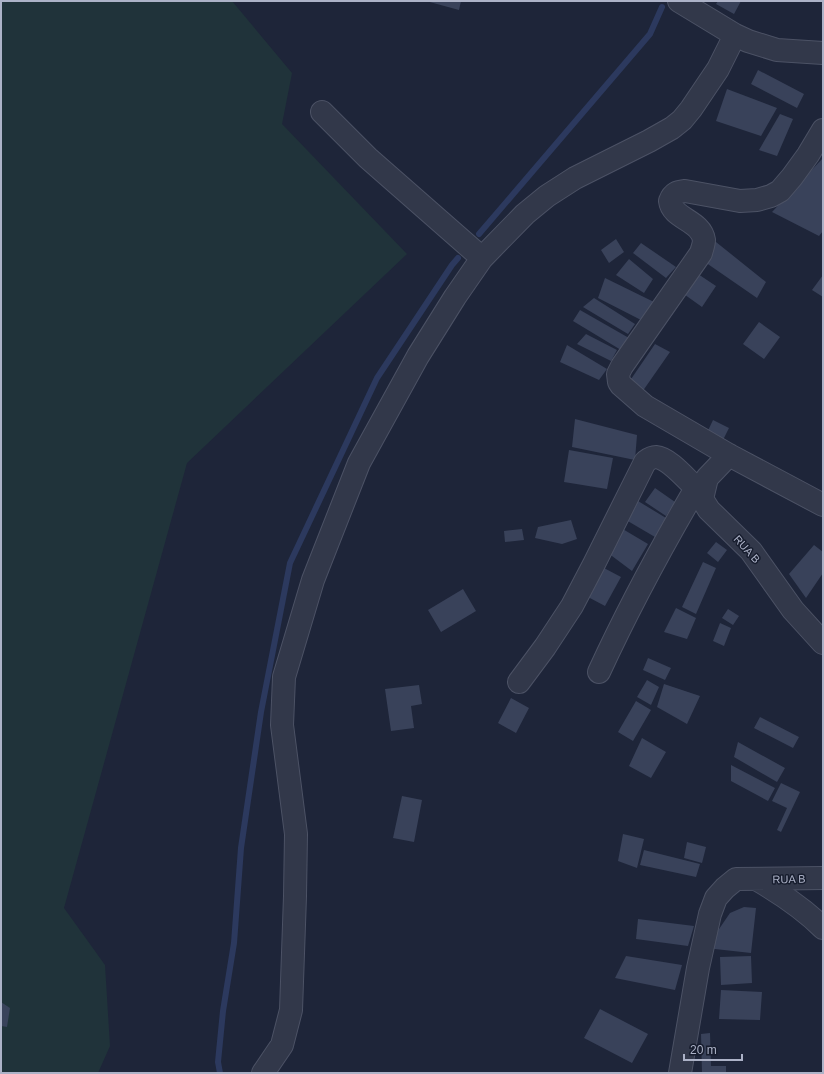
<svg xmlns="http://www.w3.org/2000/svg" width="824" height="1074" viewBox="0 0 824 1074" font-family="Helvetica,sans-serif">
<rect width="100%" height="100%" fill="#1e2539"/>
<path fill="#20333a" d="M1 1H232L292 73 282 124 407 254 187 463 64 908 105 965 110 1046 98 1073H1Z"/>
<g fill="none" stroke-linecap="round" stroke-linejoin="round">
<path stroke="#2c395e" stroke-width="6" d="M479 234 650 34 662 7
M220 1073 218 1062 223 1011 234 943 241 848 261 712 290 563 377 378 452 265 458 258"/>
</g>
<path fill="#39425a" d="M426 1H461L459 10Z
M718 1H741L734 14 716 4Z
M758 70 804 94 797 108 751 84Z
M727 89 777 108 761 136 716 121Z
M780 114 793 119 777 156 759 150Z
M823 158V231L819 236 772 212Z
M616 239 624 252 609 263 601 250Z
M712 241 716 242 766 282 757 298 702 260Z
M641 243 676 267 666 278 633 253Z
M629 259 653 279 644 293 616 275Z
M695 272 716 286 702 307 681 292Z
M823 275V297L812 290Z
M605 278 654 302 641 320 598 298Z
M594 298 635 324 628 334 583 307Z
M580 310 629 338 621 350 573 321Z
M759 322 780 337 764 359 743 344Z
M586 334 617 350 611 361 577 344Z
M655 344 670 352 640 395 627 385Z
M567 345 607 369 599 380 560 362Z
M575 419 637 435 635 460 572 447Z
M713 420 729 428 720 446 704 439Z
M569 450 613 458 607 489 564 482Z
M655 488 675 502 666 516 645 502Z
M638 501 666 518 655 537 626 520Z
M571 520 577 539 562 544 535 538 538 527Z
M621 528 648 544 632 571 604 550Z
M522 529 524 540 505 542 504 531Z
M716 542 727 550 718 562 707 553Z
M814 545 823 552V573L806 598 789 574Z
M703 562 716 568 696 614 682 607Z
M604 568 621 577 605 606 588 597Z
M463 589 476 611 441 632 428 610Z
M676 608 696 618 687 639 664 632Z
M728 609 739 616 733 625 722 618Z
M720 623 731 628 724 646 713 641Z
M648 658 671 668 665 680 643 670Z
M647 680 659 687 651 705 637 697Z
M664 684 700 696 687 724 657 707Z
M419 685 422 704 411 706 414 728 391 731 385 689Z
M511 698 529 708 516 733 498 723Z
M636 701 651 710 633 741 618 732Z
M760 717 799 737 793 748 754 728Z
M642 738 666 752 651 778 629 766Z
M738 742 785 768 777 782 734 757Z
M731 765 775 788 768 801 731 781Z
M781 783 800 792 781 832 777 830 787 808 772 801Z
M402 796 422 800 414 842 393 838Z
M623 834 644 839 637 868 618 861Z
M687 842 706 847 702 863 684 858Z
M644 850 700 864 696 877 640 865Z
M744 907 756 908 751 953 706 948 730 913Z
M638 919 694 926 688 946 636 939Z
M626 956 682 965 675 990 615 978Z
M751 956 752 983 721 985 720 957Z
M721 990 762 992 760 1020 719 1019Z
M1 1002 10 1008 7 1027 1 1026Z
M600 1009 648 1034 632 1063 584 1038Z
M710 1033 711 1066H726V1073H702L701 1034Z"/>
<g fill="none" stroke-linecap="round" stroke-linejoin="round">
<defs>
<path id="minor" d="M679 1 735 35 748 41 777 50 823 53
M322 112 368 158 482 258
M823 130 808 155 792 177 780 191 771 196 757 200 740 201 685 191C677 192 673 193 670 201 672 219 701 220 704 240 704 244 702 249 701 253L622 366 618 374 619 382 621 385 645 406 729 455 823 505
M729 455 707 478 702 499 709 510 751 551 793 610 823 643
M599 672C628 609 661 548 696 488L705 481
M519 682 545 647 572 606 594 564 645 462C649 459 651 457 656 457 669 458 686 479 696 488
M756 879C780 893 803 908 823 928
M263 1073 282 1045 291 1010 295 896 296 834 282 725 284 677 313 580 359 463 418 356 455 297 482 258 525 214 547 196 575 178 649 141 672 128 682 120 691 109 718 69 735 35
M680 1073 698 968 710 914 716 898 725 888 736 879 823 878"/>
</defs>
<use href="#minor" stroke="#4c5265" stroke-width="24"/>
<use href="#minor" stroke="#32384a" stroke-width="22"/>
</g>
<g text-anchor="middle" stroke-width="3" stroke-linejoin="round" paint-order="stroke">
<g font-size="11" fill="#acb2c7" stroke="#171d2e">
<text transform="translate(747 549) rotate(48)" y="4">RUA B</text>
<text transform="translate(789 879) rotate(-1)" y="4">RUA B</text>
</g>
</g>
<rect width="824" height="1074" fill="none" stroke="#acb2c7" stroke-width="4"/>
<path d="M684 1054v6h58v-6" fill="none" stroke="#acb2c7" stroke-width="2"/>
<text x="690" y="1054" font-size="12" fill="#acb2c7" stroke="#171d2e" stroke-width="3" paint-order="stroke">20 m</text>
</svg>
